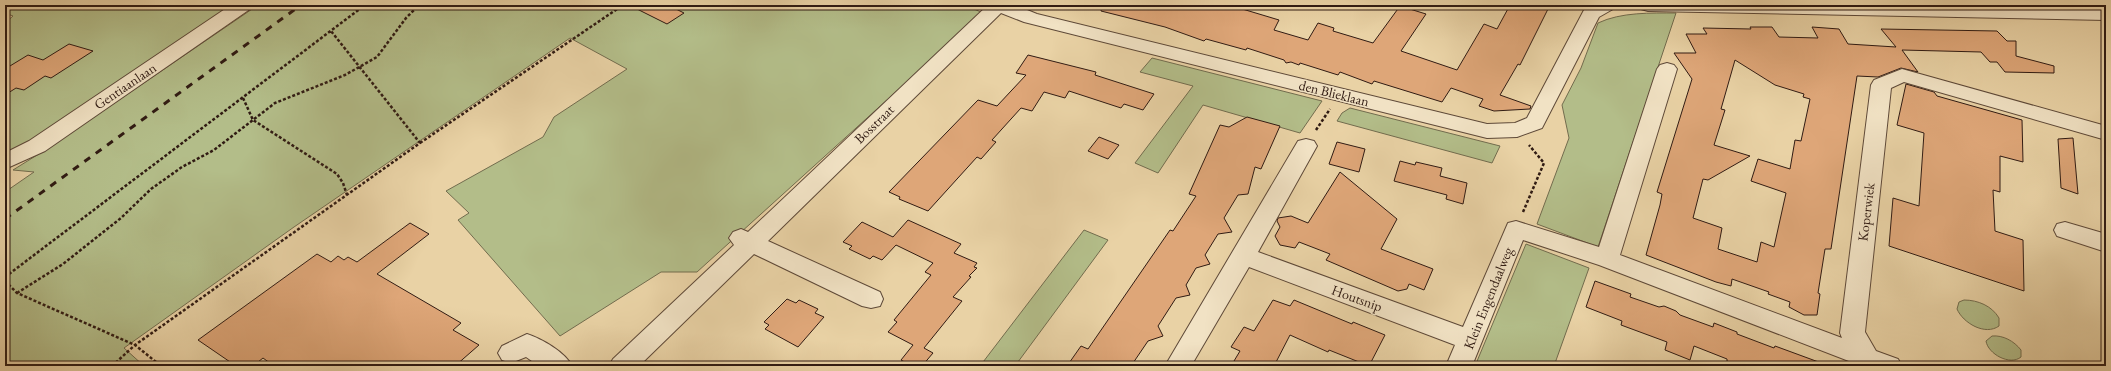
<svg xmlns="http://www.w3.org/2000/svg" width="2111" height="371" viewBox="0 0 2111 371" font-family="'EB Garamond',serif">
<rect width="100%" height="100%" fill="#e9d2a5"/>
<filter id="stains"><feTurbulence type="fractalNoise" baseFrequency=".005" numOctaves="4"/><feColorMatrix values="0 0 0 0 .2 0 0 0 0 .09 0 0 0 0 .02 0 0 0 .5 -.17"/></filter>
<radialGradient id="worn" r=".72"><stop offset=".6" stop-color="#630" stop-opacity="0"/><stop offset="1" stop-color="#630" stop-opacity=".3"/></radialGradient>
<path fill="#b3bd89" stroke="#726c4e" d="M5 5H233L30 145 5 153V23L13 16 5 13Z
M258 5H965L983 13 697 272H661L560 336 458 220 469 213 446 191 543 137 554 117 627 69 570 38 294 227 124 348 144 366H5V192L34 172 13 170 50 147Z
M1676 13 1598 247 1537 224 1569 138 1562 105 1581 68 1598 23C1621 12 1651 13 1676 13Z
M1152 58 1322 101 1300 133 1203 105 1158 173 1135 163 1193 86 1140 72Z
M1350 108 1500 146 1492 163 1337 121 1342 113Z
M1084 230 1108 240 1015 366H980Z
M1526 244 1589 268 1554 366H1475Z
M1964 300C1978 300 1992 306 1999 318V326C1985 336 1963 323 1957 309L1959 302Z
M1992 336C2003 335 2014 341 2021 350V357C2010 366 1988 354 1986 341Z"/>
<path fill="#dea678" stroke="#301b13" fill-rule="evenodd" d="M629 5H668L684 13 667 24Z
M1102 5H1229L1279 20 1274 30 1308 40 1318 23 1334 28 1333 31 1373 43 1400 6 1426 14 1401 51 1457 70 1484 24 1497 29 1510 5H1550L1520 65 1518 64 1500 95 1531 106 1530 109 1494 111 1479 106 1483 99 1451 88 1442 102 1374 81 1372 84 1340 72 1338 75 1300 63 1299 65 1291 62 1286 63 1284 60 1247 48 1246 50 1206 39 1204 41 1165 27 1101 11Z
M1750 27H1772L1779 37 1818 38 1812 27 1839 29 1848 44 1896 47 1881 29 1997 31 2007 41H2016V56L2054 66V73L2005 72 1997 62H1990L1981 52 1902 50 1918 72 1901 68 1878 77 1857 76 1831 249H1825L1818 293 1820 294 1817 315H1804L1789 307 1790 302 1768 294 1769 292 1732 279 1731 286 1716 282 1646 255 1660 205 1662 194 1657 192 1692 79 1674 53H1696L1686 34H1707L1703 28 1751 29ZM1735 60 1775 85 1804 94 1803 97 1810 99 1801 141 1795 140 1790 169 1758 159 1751 181 1786 193 1774 247 1761 242 1757 262 1718 249 1722 228 1693 218 1703 179 1708 180 1750 156 1714 145 1725 110 1721 109Z
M69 44 93 51 51 78 45 76 24 90 16 88 5 95V69L28 55 43 60Z
M1028 55 1096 72 1095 75 1154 94 1143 110 1124 104 1121 108 1069 91 1065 98 1044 92 1032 111 1021 108 992 140 996 142 981 159 977 157 928 211 899 199 900 197 889 192 978 100 997 106 1026 75 1016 73Z
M1906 84 1934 92 1937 96 2022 120 2023 162 2000 156V192L1993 190 1995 231 2023 240 2024 291 1889 246 1893 198 1919 206 1924 133 1897 125Z
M1247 117 1280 126 1261 169 1255 167 1248 194 1238 195 1224 218 1232 232 1218 234 1205 255 1210 264 1196 268 1186 285 1190 295 1176 298 1158 326 1163 336 1148 341 1131 366H1067L1081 346 1088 349 1170 230 1173 231 1196 196 1189 194 1220 125 1229 127Z
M1099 137 1119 145 1108 159 1088 151Z
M2073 138 2078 194 2061 188 2058 139Z
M1337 142 1365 149 1359 172 1329 164Z
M1400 161 1415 165 1416 162 1442 168 1440 176 1467 183 1463 204 1446 199 1447 195 1394 181Z
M1340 172 1397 219 1381 249 1433 269 1424 290 1409 284 1407 289 1398 291 1326 260 1330 254 1299 242 1295 248 1280 245 1275 236 1280 227 1277 221 1278 218 1291 216 1308 223Z
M908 220 961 244 954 253 977 263 974 267 977 268 969 276 971 277 953 297 962 301 924 348 933 353 922 366H912L901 360 913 345 888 332 897 322 894 320 931 275 925 272 933 263 896 245 882 260 873 256 870 259 849 249 852 246 843 242 862 222 893 237Z
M410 223 429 234 377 274 461 323 453 330 479 345 455 366H274L263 358 253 366H236L198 340 317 254 331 262 338 256 344 260 348 257 357 262Z
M1595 281 1631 294 1630 297 1659 307 1664 306 1676 311 1680 315 1713 327 1714 323 1737 332V334L1774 348 1775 346 1824 364V366H1738L1727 361V359L1694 346 1690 360 1665 350 1667 342 1621 325 1622 321 1586 307Z
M787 299 796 303 799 300 818 309 815 313 824 317 798 347 765 329 769 325 764 322Z
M1273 300 1290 306 1294 300 1352 324 1353 322 1385 335 1369 366 1329 350 1328 352 1290 335 1274 366H1231L1240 351 1231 347 1244 327 1254 331Z"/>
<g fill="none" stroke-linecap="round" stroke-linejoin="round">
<defs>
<path id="minor" d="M231 5H252L250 9 45 151 5 169V153L29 141Z
M988 5H1015L1037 14 1487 124 1515 123 1527 118 1584 10 1593 5H1615L1613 9 1599 17 1542 128 1517 137 1487 138 1024 22 1001 13 768 241 880 292 883 299 880 306 871 308 862 306 754 254 639 366H609L613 359 734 245 729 238 733 232 741 229 748 232Z
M1639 5H1933L2106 8V20L1648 11 1641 9Z
M1667 63 1674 65 1677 69 1620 255 1842 338 1840 333 1871 85 1874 80 1902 69 2106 126V140L1904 82 1891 88 1865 332 1876 351 1898 359 1902 366H1855L1854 363 1599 265 1523 240 1472 366H1446L1455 345 1249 267 1191 366H1165L1298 141 1306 139 1314 141 1317 146 1258 252 1463 327 1508 223 1516 221 1599 247 1657 69 1660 65Z
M2065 222 2106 234V252L2057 236 2054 230 2057 224Z
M527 334C542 339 565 352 572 366H539L526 357 511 363 502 360 498 353 502 346Z"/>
</defs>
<use href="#minor" stroke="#5e4938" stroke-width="2"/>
<path stroke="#301b13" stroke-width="2.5" stroke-dasharray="3 2" stroke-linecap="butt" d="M243 98 253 120 337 174 343 183 347 195
M1316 130 1330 109
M420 143 623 5
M1523 212 1544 163 1529 145
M5 277 365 5
M5 281 17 293 135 345 161 366
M17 293 63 264 121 218 151 189 182 167 214 150 275 103 345 75 377 57 406 18 419 5
M112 366 135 345 420 143 331 31"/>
<use href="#minor" fill="#f1e2c4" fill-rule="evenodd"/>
<path stroke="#301b13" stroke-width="3" stroke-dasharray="7 7" stroke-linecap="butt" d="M5 219 301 5"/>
</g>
<g text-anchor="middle" stroke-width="3" stroke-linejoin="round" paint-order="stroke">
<g font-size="14" fill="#301b13" stroke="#f1e2c4">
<text transform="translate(125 86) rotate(-34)" y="5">Gentiaanlaan</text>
<text transform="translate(1334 93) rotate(14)" y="5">den Blieklaan</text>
<text transform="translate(874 124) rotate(-44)" y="5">Bosstraat</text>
<text transform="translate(1866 212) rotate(-83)" y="5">Koperwiek</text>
<text transform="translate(1357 298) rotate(20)" y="5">Houtsnip</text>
<text transform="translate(1488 298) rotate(-68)" y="5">Klein Engendaalweg</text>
</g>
</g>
<rect width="2111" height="371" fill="none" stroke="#e9d2a5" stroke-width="20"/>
<rect x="6" y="6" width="2099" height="359" fill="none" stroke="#301b13" stroke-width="2"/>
<rect x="10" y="10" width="2091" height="351" fill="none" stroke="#301b13"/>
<rect width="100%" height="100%" filter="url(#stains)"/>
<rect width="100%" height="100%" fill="url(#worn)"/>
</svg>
